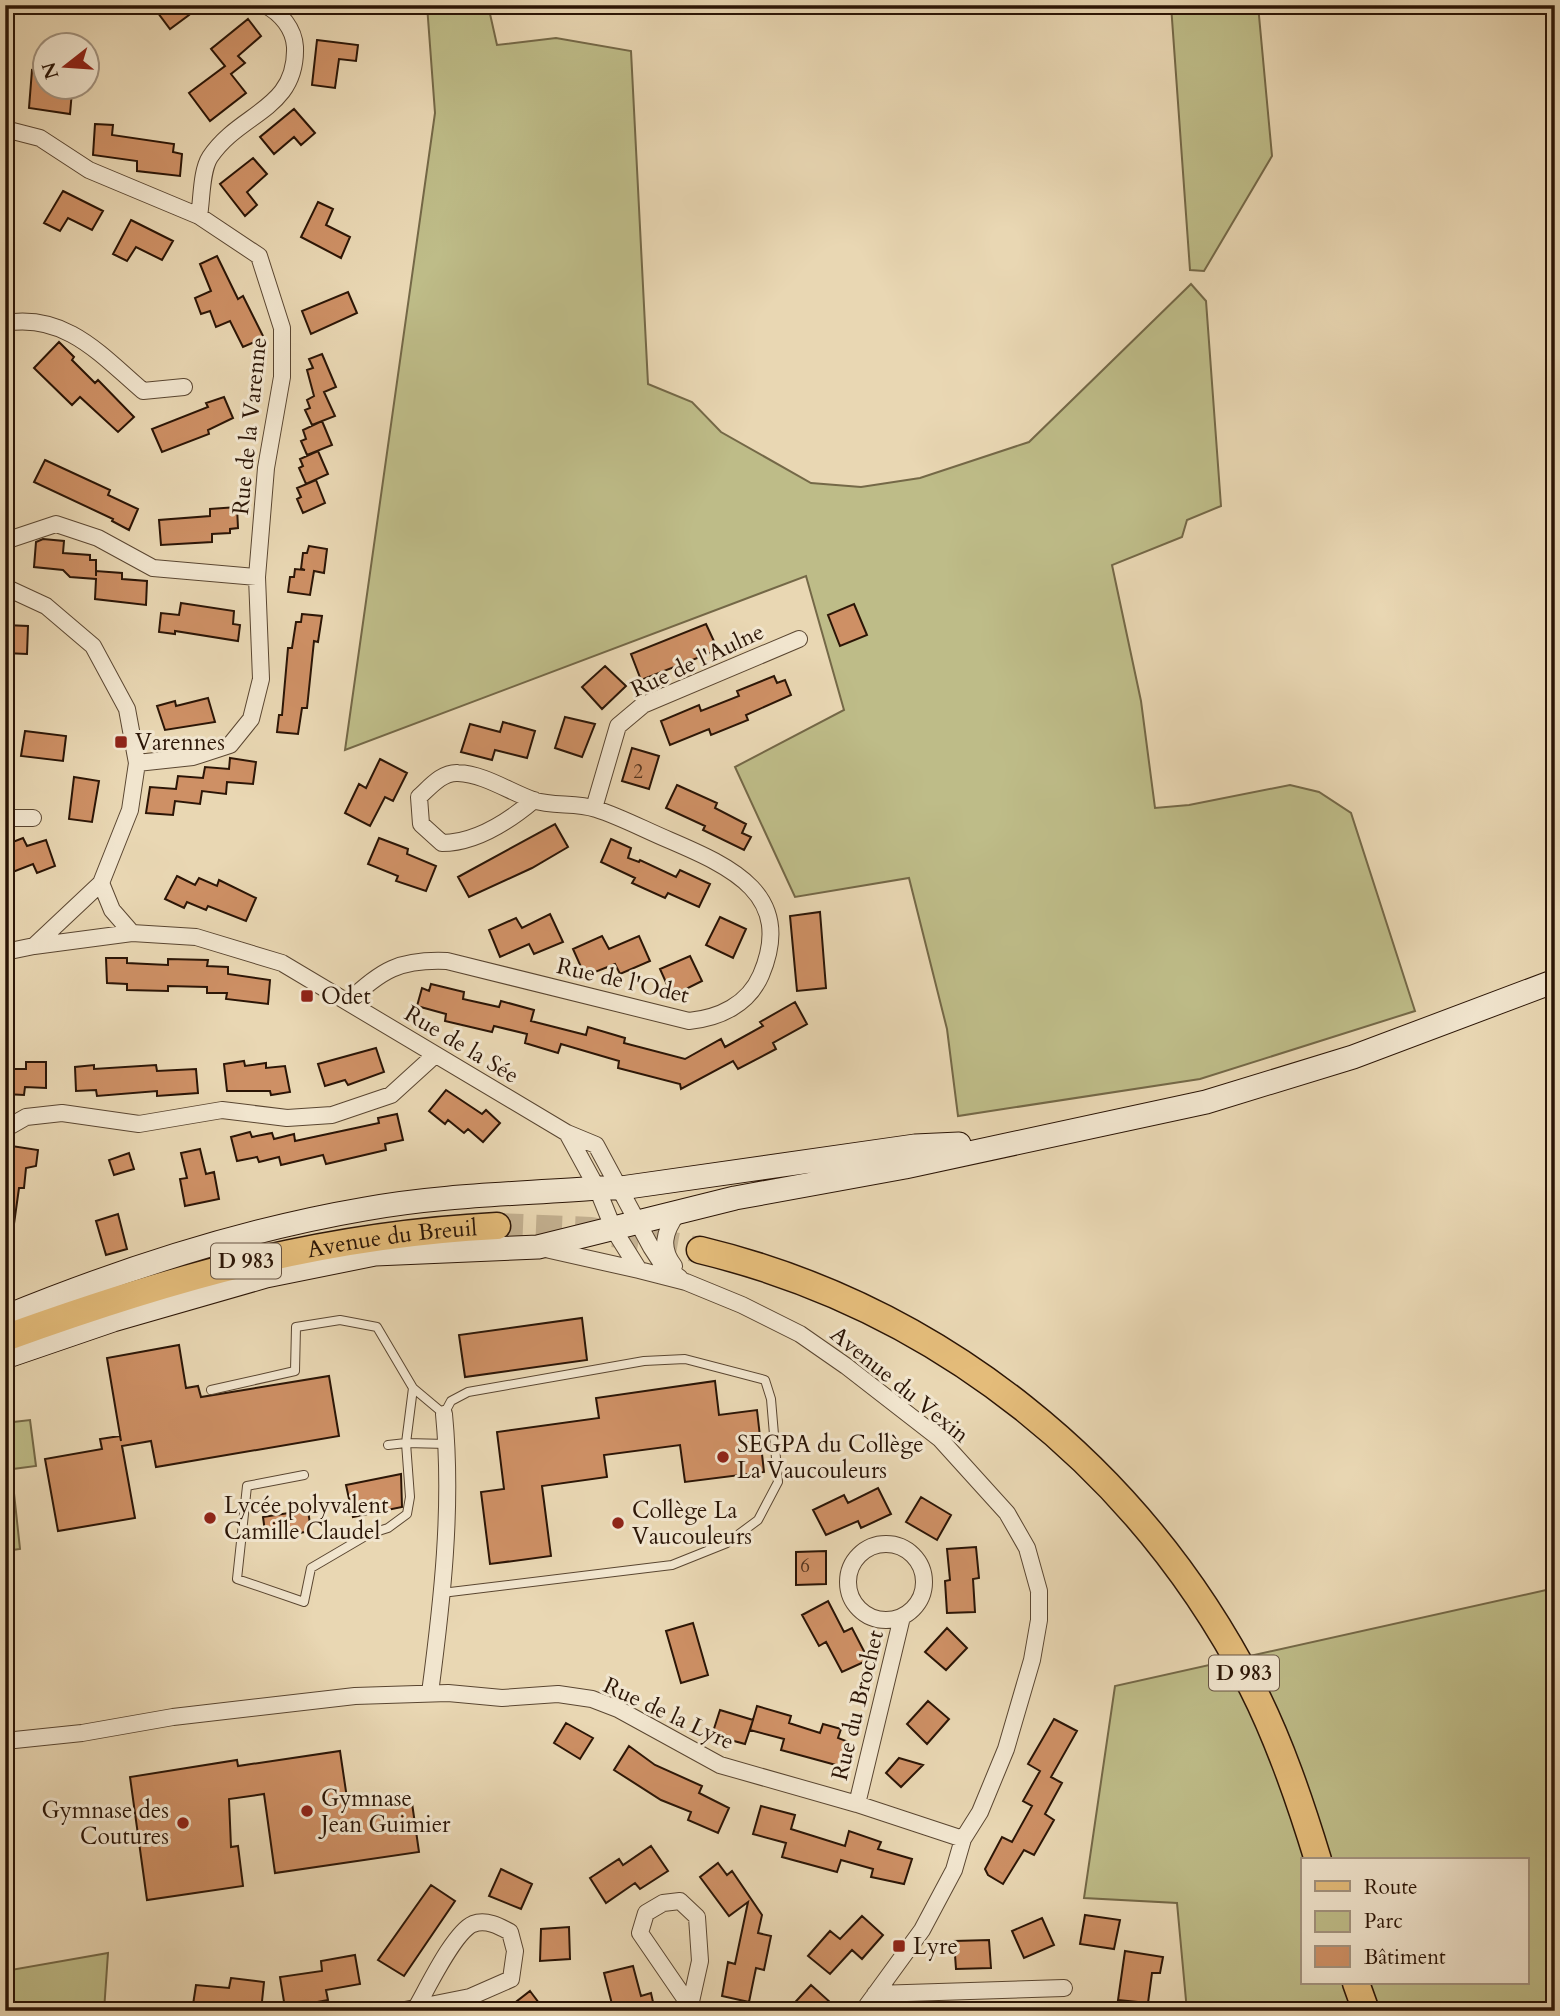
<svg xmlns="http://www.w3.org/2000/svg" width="1560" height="2016" viewBox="0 0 1560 2016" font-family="Cardo,serif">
<rect width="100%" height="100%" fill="#e9d7b3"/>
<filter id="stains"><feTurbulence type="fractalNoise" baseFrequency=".00286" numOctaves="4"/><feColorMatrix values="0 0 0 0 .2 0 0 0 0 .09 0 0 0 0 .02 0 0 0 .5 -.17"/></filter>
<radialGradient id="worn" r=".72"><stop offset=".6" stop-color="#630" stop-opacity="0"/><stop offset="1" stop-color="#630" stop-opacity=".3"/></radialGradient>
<path fill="#bebc88" stroke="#746847" stroke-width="2" fill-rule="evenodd" d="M427 5H488L497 45 556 38 631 51 648 384 692 402 721 432 811 483 861 487 920 478 1029 442 1191 284 1206 301 1221 506 1187 520 1182 537 1112 565 1141 701 1155 808 1189 805 1290 785 1319 792 1351 813 1415 1011 1200 1079 958 1116 947 1029 909 878 795 897 735 767 844 710 806 576 345 750 435 113Z
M1171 5H1258L1272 156 1204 271 1190 270Z
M30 1420 36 1466 5 1470V1423Z
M5 1484H13L20 1549 5 1551Z
M1555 1588V2011H1187L1177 1903 1084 1898 1115 1686ZM1303 1860H1527V1983H1303Z
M108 1953 104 2011H5V1971Z"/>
<path fill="#ce9065" stroke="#2b1506" stroke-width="2" d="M152 5H182L189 15 170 29Z
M248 19 261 36 238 56 245 63 231 74 246 93 210 121 189 93 225 66 211 49Z
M317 40 358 45 356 61 339 59 335 88 312 85Z
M32 70 46 72V88L72 91 70 114 29 108Z
M294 109 315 133 301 145 294 137 274 154 260 137Z
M95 124 113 125 112 135 174 144 173 152 182 154 180 176 137 171V161L93 155Z
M253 158 267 174 247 192 257 205 245 216 220 184Z
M63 191 103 211 92 230 68 218 60 231 44 223Z
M318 202 333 209 326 225 350 237 341 258 301 237Z
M131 220 173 241 162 260 136 247 127 261 113 254Z
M217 256 238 299 243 296 264 338 243 347 230 321 216 327 210 311 201 314 195 298 211 291 200 264Z
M348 292 357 313 311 334 302 311Z
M59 342 74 357 72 360 95 383 98 380 134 417 118 432 80 397 72 405 34 368Z
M322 354 336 387 324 392 335 416 312 425 305 410 310 408 307 400 314 396 307 370 313 368 309 359Z
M224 397 233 418 208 430 209 434 162 452 152 429 208 407 206 403Z
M322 421 332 445 307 455 301 441 306 439 303 430Z
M318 451 328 474 306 484 299 468 303 466 300 459Z
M45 460 110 490 108 495 138 509 129 530 112 521 113 519 34 482Z
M316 480 325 503 303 513 297 499 301 497 297 488Z
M237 507 238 528 230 529V533L212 534V542L161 545 159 520 210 516V509Z
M43 539 64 541 63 553 90 555V560H96V576V571L122 573V579L147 581 146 605 95 599 96 579 70 577 63 570 34 567 36 542Z
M309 546 327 549 324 573 314 571 310 595 288 592 290 577H294L295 569 305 570 301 569 303 553H307Z
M181 603 234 611 233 624 240 625 238 641 175 631V634L159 632 161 613 179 615Z
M854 604 867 635 840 646 828 615Z
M302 614 322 616 318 642 314 641 307 708H302L298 734 277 732 279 715H282L288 648H292L296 622H301Z
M706 624 718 650 641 680 631 654Z
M5 625 28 626 27 654 5 653Z
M605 666 626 686 602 709 582 687Z
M774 676 777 683 785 680 791 695 746 715 748 720 711 735 709 729 670 745 661 721 699 705 701 711 739 696 737 691Z
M208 698 215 722 165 730 157 706 175 701 176 706Z
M565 717 595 724 582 757 555 748Z
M503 722 535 731 527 758 495 750 492 760 461 752 470 724 500 732Z
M25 731 66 736 63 761 21 756Z
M632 748 659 756 649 789 622 781Z
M230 758 256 762 253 784 227 782 226 794 202 791 200 804 175 801 173 815 146 813 150 787 176 789 178 776 203 778 205 767 229 769Z
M380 759 407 773 393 801 385 797 370 826 345 813 359 784 366 788Z
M74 777 99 781 92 822 69 819Z
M677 785 717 803 715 808 746 824 742 833 751 837 744 850 703 830 705 826 666 808Z
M555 824 568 847 532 868 469 897 458 877Z
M23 838 27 846 46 840 55 866 37 873 33 864 5 875V845Z
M379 838 408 849 407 854 436 866 426 891 396 881 398 876 368 864Z
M611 839 631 848 628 858 639 862 640 860 676 877 680 870 710 884 699 907 668 893 665 898 632 883 635 878 601 862Z
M177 876 195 885 199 878 217 886 219 880 256 898 246 921 208 906 206 910 187 902 184 908 165 899Z
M820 912 826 988 797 991 790 916Z
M550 914 563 942 534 954 529 944 500 957 489 930 516 918 522 928Z
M720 917 746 929 733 958 706 945Z
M602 936 609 949 639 936 650 961 620 974 615 964 585 976 573 949Z
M690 956 702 981 672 996 660 969Z
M106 958H127V963L147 964 168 965V959L208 960 207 966 228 967V974L270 980 268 1004 226 999 227 993H207V987L168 986V991L127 990V984L107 983Z
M431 984 464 992 463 999 499 1007 501 1001 534 1010 531 1021 586 1035 588 1027 625 1038 624 1043 685 1059 721 1039 725 1047 763 1026 760 1022 795 1002 807 1024 773 1043 776 1049 738 1069 733 1061 681 1089 680 1084 618 1068 619 1061 561 1044 558 1053 525 1043 527 1034 494 1026 492 1032 445 1021 446 1014 417 1006 422 988 429 991Z
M376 1048 384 1072 348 1085 345 1080 325 1086 318 1064Z
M244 1061 245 1066 266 1063V1068L285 1066 290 1092 271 1095 270 1091H227L224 1064Z
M26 1062H46V1088L25 1087 24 1095 5 1094V1069H26Z
M94 1065V1069L156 1065 157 1071 196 1069 198 1093 157 1096V1091L97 1096 96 1090 76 1091 75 1067Z
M446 1090 482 1114 486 1110 500 1123 483 1142 468 1129 464 1133 448 1120 445 1124 429 1111Z
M397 1114 403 1140 385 1144 386 1150 326 1164 323 1155 281 1165 279 1157 259 1162 257 1157 237 1161 231 1137 250 1132 252 1137 272 1133 274 1139 294 1134 295 1141 379 1123 378 1118Z
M5 1145 38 1150 36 1166 26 1168 24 1188H19L14 1224 5 1223Z
M200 1149 206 1174 214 1172 219 1199 185 1206 180 1179 187 1178 181 1153Z
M129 1153 134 1169 114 1175 109 1160Z
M118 1214 127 1249 106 1255 96 1221Z
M582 1318 587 1360 465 1377 459 1335Z
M179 1345 186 1388 198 1386 201 1397 329 1376 339 1436 156 1467 151 1441 122 1446 135 1518 58 1531 45 1459 102 1449 100 1439 120 1436 121 1441 107 1358Z
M715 1381 719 1415 757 1410 764 1472 685 1482 680 1445 604 1455 607 1477 542 1486 551 1556 490 1564 481 1492 504 1489 497 1432 599 1418 596 1398Z
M401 1474 402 1507 353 1517 346 1485Z
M878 1488 891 1514 861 1528 858 1521 826 1535 813 1510 844 1495 848 1503Z
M921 1497 951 1515 937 1540 906 1522Z
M308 1510 311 1531 266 1539 263 1517Z
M976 1547 979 1578 973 1579 975 1612 947 1613 945 1581 950 1580 947 1549Z
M826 1551V1584L796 1585V1552Z
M828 1601 844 1632 852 1628 866 1655V1661L842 1672 826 1642 819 1646 802 1615Z
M693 1623 708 1675 681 1683 666 1631Z
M947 1628 967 1648 946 1670 925 1652Z
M928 1701 949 1719 927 1744 907 1724Z
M757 1706 791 1716 789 1723 820 1733 823 1724 841 1729 838 1738 854 1744 847 1768 781 1750 784 1739 750 1730Z
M720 1710 753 1720 745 1744 712 1735Z
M1054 1719 1077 1731 1051 1777 1062 1783 1045 1814 1054 1820 1034 1855 1024 1850 1003 1884 988 1875 985 1869 1002 1837 1012 1842 1032 1806 1023 1801 1040 1771 1028 1764Z
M566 1723 593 1738 580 1759 554 1743Z
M629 1746 655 1765 702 1786 699 1793 729 1808 718 1833 688 1820 691 1812 661 1800 614 1770Z
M340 1751 348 1805 411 1796 419 1852 275 1873 264 1794 229 1799 231 1847 238 1846 243 1886 147 1900 130 1777 237 1760 238 1766Z
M899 1758 923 1765 901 1787 886 1773Z
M761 1806 795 1815 791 1829 845 1846 849 1831 881 1842 878 1849 912 1859 904 1884 871 1877 873 1869 841 1860 837 1872 782 1857 786 1843 753 1834Z
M651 1846 668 1871 640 1889 635 1883 606 1903 590 1878 619 1859 623 1865Z
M718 1863 727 1875 732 1871 762 1915 758 1933 771 1936 764 1970 756 1968 749 2002 722 1996 728 1962 735 1964 748 1902 729 1916 700 1877Z
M501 1869 532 1884 521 1909 489 1896Z
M431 1885 455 1901 404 1976 378 1960Z
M1085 1915 1120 1920 1114 1949 1080 1944Z
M862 1916 883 1935 862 1959 852 1950 830 1974 808 1956 830 1931 840 1939Z
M1042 1918 1054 1945 1024 1958 1012 1931Z
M569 1927 570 1959 540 1961 541 1929Z
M989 1940 991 1968 956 1969 954 1941Z
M1125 1951 1163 1957 1160 1973H1152L1148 2003 1118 2000Z
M355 1955 360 1984 326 1990 328 2000 285 2008 280 1977 322 1971 321 1961Z
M633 1966 641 1996 651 1993 655 2011H604V2006L612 2004 604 1973Z
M231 1978 264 1982 261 2011 227 2007 226 2011H192L196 1985 229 1988Z
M811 1985 831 2003 824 2011H787Z
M530 1991 545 2011H504Z"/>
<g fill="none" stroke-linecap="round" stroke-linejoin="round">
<path stroke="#c3b090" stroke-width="26" stroke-dasharray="26 13" stroke-linecap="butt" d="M497 1226 591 1230 700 1250"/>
<defs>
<path id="lane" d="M413 1388 444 1414 451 1401 468 1392 644 1361 685 1359 765 1380 771 1399 778 1482 758 1520 727 1543 672 1565 442 1593
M211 1390 295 1371 296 1327 340 1320 377 1327 413 1388 406 1443 388 1445
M304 1475 247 1486 237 1579 304 1602 311 1568 369 1534 388 1528 407 1514 410 1497 406 1443 447 1444"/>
<path id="street" d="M5 129 40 138 89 170 199 216 259 256 282 328V377L266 468 257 577 261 679 251 719 230 745 193 757 137 763
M199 216C202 199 201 171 210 157 240 112 297 110 295 47 294 29 281 13 265 5
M5 323C66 313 101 355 143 391L184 387
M5 541 56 524 98 538 153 568 257 577
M5 587 46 606 93 646 127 709 137 763 130 810 101 883 34 946 5 952
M594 808 618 726 643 705 799 639
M5 818H33
M101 883 112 910 132 933
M34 946 132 933 196 937 282 963 567 1133 597 1188 614 1230 639 1270 686 1282 742 1305 800 1334 846 1366 940 1439 1007 1513 1027 1548 1039 1591V1620L1032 1660 1006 1749 980 1812 963 1839 954 1870 922 1930 863 2011
M348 1002C381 970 400 959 447 961L689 1021C719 1018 748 1005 761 975 795 895 732 867 669 840 645 830 621 817 596 809 576 802 553 807 533 800 510 792 484 774 458 773 442 772 430 787 419 797L421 824 442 843C475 843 509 821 534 800
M5 1129 26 1117 62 1113 139 1124 222 1110 287 1118 332 1115 391 1095 435 1055
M567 1133 596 1145 651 1247 662 1264 680 1278
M541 1248 639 1270
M674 1266C660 1248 664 1232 677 1214
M848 1582a38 38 0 1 1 76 0a38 38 0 1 1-76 0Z
M430 1693C442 1602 453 1507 444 1414
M5 1741 82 1733 173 1717 355 1696 448 1693 502 1698 558 1694 592 1699 618 1709 720 1765 857 1804 963 1839
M857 1804 902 1617
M875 1994 1064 1988
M400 2011 470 1997 511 1979 515 1951 510 1932C499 1926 486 1919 473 1924 454 1932 427 1989 416 2008
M689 2011 690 2006 700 1961 697 1917 680 1901 663 1903 646 1913 640 1933 690 2006"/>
<path id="secondary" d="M5 1317C120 1270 242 1230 365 1209 441 1195 520 1194 597 1188H621L915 1146 959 1144
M5 1357 113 1320 266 1276 375 1254 538 1247 735 1198 905 1167 1206 1102 1353 1057 1555 981"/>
<g id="primary">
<path d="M700 1250C940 1308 1139 1468 1252 1687 1280 1742 1300 1801 1318 1860"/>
<path id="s1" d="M5 1338C171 1278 320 1235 497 1226"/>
<path d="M1356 1983 1366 2011"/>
</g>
</defs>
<use href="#lane" stroke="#5a4631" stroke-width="10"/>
<use href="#street" stroke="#5a4631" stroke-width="18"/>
<use href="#secondary" stroke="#2b1506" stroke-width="25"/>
<use href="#primary" stroke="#2b1506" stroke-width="29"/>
<use href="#lane" stroke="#f1e5ce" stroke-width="8"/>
<use href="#street" stroke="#f1e5ce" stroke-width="16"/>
<use href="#secondary" stroke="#f1e5ce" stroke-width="23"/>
<use href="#primary" stroke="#e4bc7a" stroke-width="26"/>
</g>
<g fill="#8f2418" stroke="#f1e5ce" stroke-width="2.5">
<rect x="114" y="735" width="14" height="14" rx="3.5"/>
<rect x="300" y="989" width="14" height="14" rx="3.5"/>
<circle cx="723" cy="1457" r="7"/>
<circle cx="210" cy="1518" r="7"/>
<circle cx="618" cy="1523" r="7"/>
<circle cx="307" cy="1811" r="7"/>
<circle cx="183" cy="1823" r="7"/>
<rect x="892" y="1939" width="14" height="14" rx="3.5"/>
</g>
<g text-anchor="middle" stroke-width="6" stroke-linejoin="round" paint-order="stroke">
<g font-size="19" fill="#54341e">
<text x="638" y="778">2</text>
<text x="805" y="1572">6</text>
</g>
<g fill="#f1e5ce" stroke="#665342" stroke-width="2">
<rect x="211" y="1243.5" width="70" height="35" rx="5"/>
<rect x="1209" y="1655.5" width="70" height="35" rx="5"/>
</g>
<g font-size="21" font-weight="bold" fill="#2b1506">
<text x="246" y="1268">D 983</text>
<text x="1244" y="1680">D 983</text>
</g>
<g font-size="23" fill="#2b1506" stroke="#f1e5ce">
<text transform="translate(249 426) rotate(-84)" y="8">Rue de la Varenne</text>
<text transform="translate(697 660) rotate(-25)" y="8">Rue de l'Aulne</text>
<text transform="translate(623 980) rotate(13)" y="8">Rue de l'Odet</text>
<text transform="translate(462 1044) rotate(31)" y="8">Rue de la Sée</text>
<text dy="8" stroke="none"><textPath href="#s1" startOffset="401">Avenue du Breuil</textPath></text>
<text transform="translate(900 1384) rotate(39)" y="8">Avenue du Vexin</text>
<text transform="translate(857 1705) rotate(-76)" y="8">Rue du Brochet</text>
<text transform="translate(669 1713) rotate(25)" y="8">Rue de la Lyre</text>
</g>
<g font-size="23" fill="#2b1506" stroke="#f1e5ce" text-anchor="start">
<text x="135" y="750">Varennes</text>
<text x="321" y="1004">Odet</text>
<text x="737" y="1452">SEGPA du Collège<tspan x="737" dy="26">La Vaucouleurs</tspan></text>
<text x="224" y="1513">Lycée polyvalent<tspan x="224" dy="26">Camille Claudel</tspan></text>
<text x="632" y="1518">Collège La<tspan x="632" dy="26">Vaucouleurs</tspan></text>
<text x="321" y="1806">Gymnase<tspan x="321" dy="26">Jean Guimier</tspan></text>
<text x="169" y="1818" text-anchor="end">Gymnase des<tspan x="169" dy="26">Coutures</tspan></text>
<text x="913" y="1954">Lyre</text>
</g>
</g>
<rect width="1560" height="2016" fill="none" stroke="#e9d7b3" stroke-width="28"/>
<rect x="7" y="7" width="1546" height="2002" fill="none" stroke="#2b1506" stroke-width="3.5"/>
<rect x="14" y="14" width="1532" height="1988" fill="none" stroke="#2b1506" stroke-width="2"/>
<rect x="1301" y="1858" width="228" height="126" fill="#f1e5ce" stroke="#a2927e" stroke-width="2"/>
<rect x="1315" y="1881" width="35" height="10" fill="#e4bc7a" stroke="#a2927e" stroke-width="2"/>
<text x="1364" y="1894" font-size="21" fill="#2b1506">Route</text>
<rect x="1315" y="1911" width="35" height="21" fill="#bebc88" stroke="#a2927e" stroke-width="2"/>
<text x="1364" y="1928" font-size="21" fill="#2b1506">Parc</text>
<rect x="1315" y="1946" width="35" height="21" fill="#ce9065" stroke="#a2927e" stroke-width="2"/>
<text x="1364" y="1964" font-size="21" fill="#2b1506">Bâtiment</text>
<g transform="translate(66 66) rotate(253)"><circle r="33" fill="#f1e5ce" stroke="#a2927e" stroke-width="2"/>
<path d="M0-5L12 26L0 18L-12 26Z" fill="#8f2418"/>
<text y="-10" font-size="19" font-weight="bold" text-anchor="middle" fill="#2b1506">N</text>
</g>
<rect width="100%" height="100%" filter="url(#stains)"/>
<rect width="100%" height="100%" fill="url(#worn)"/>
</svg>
